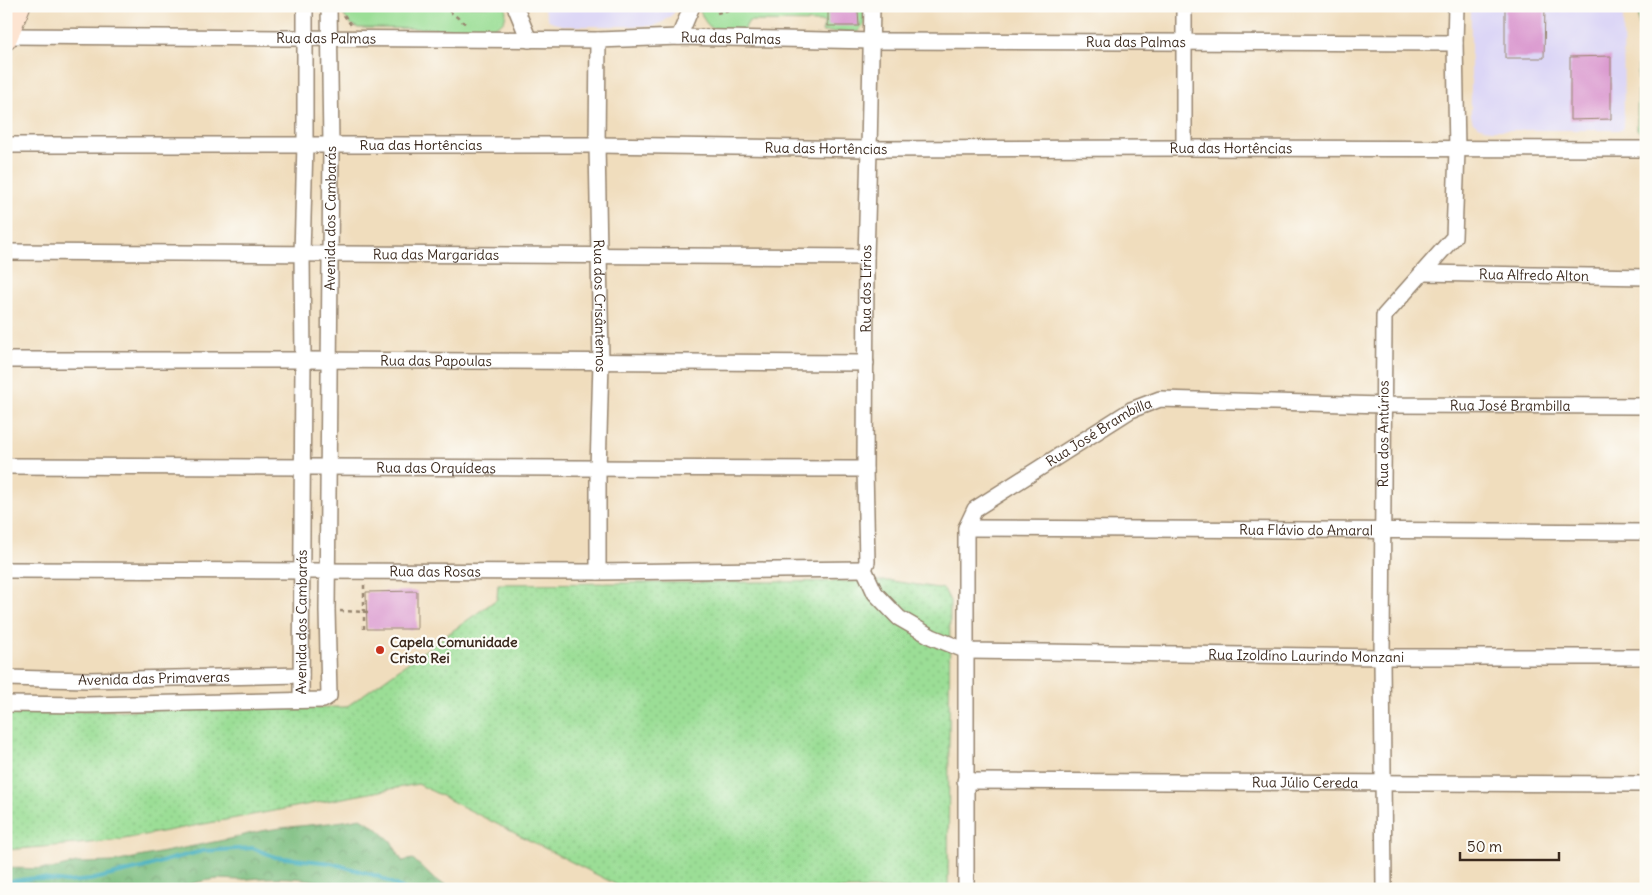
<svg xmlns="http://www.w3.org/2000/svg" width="1652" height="895" viewBox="0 0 1652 895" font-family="Delius,sans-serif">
<defs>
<pattern id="grass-dots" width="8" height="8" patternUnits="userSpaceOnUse" patternTransform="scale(1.25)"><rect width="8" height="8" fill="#9bde96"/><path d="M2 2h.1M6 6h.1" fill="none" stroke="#86bf81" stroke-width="1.8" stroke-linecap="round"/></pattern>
<pattern id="forest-crowns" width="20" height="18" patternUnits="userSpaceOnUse" patternTransform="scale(1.25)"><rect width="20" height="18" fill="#7cbd7f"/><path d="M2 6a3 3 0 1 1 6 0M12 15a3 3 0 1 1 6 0" fill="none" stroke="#679a67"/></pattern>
</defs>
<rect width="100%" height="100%" fill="#fdfcf7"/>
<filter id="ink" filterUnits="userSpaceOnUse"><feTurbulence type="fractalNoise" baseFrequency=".02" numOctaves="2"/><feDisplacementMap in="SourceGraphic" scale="10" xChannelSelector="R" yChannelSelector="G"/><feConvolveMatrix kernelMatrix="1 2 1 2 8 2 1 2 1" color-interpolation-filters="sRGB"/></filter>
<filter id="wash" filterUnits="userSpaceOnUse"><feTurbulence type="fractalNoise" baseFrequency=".0096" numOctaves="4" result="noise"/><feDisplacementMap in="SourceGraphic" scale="20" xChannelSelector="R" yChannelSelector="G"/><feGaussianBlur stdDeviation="1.12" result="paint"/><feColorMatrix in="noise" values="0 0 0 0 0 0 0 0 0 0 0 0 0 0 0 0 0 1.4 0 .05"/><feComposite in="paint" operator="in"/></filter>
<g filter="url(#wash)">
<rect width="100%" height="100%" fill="#f0ddbd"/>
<path fill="#dcd6f6" d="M543 6H678L673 14 663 22 654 26H566L553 23 548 19Z
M1471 6H1623L1624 127 1622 130H1491L1478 126 1473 122 1471 115Z"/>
<path fill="url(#grass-dots)" stroke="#6b845a" d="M1639 6H1646V135H1642L1637 129Z
M892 581 944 589 950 601 948 889H625L418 784 113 841 6 850V712L346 707 497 599 498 584Z"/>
<path fill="url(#forest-crowns)" stroke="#5c744e" d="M361 818 374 826 391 841 402 861 413 859 435 880 456 889H347C311 876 276 876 239 880 232 880 226 879 219 879 204 880 189 884 174 889H6V868L51 869 77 863 114 862 234 838C276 824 319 827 361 818Z"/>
<path fill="#9bde96" stroke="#6b845a" d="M342 6H506C506 22 504 23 490 29L358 28C348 23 343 18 342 6Z
M702 6H864V24L858 32H822L825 22 749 21 743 31C720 30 710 36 700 11Z"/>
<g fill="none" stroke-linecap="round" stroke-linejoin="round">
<path stroke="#3dacbb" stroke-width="4" d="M6 882 35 878 66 882 90 880 142 868 171 859 203 851 253 848 275 857 331 863 377 876 404 889"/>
</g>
<g id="blocks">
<path fill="#da98cf" d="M1505 6H1545L1544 58H1505Z
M858 11 859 26H828V12Z
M1611 56V119L1570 120V57Z
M417 591V629H367L366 592Z"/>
</g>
</g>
<g filter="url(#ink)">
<use href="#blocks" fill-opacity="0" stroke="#96846e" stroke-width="1"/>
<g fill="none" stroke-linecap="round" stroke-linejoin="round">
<defs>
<g id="street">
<path d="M515 6 529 40"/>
<path id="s1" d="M7 36 598 40 679 37 872 41 1455 43"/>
<path d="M679 37 692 6"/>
<path id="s2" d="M598 40 597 145 601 362 598 470V572"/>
<path id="s3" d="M6 145H597L869 149 1184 148 1646 149"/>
<path d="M1184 148V6"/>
<path id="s4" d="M6 252 866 257"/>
<path id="s5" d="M1423 273 1646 277"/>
<path id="s6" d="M6 360H303L866 363"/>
<path id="s7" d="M6 466C293 466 579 470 865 469"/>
<path id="s8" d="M966 528 1646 532"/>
<path id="s9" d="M864 569 875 593 899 618 932 637 967 651 1382 657H1646"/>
<path id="s10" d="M864 569 867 562 865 469 866 257 869 149 872 6"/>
<path id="s11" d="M6 570 598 572 864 569"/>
<path id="s12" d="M6 678 88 680 301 675"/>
<path id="s13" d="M301 700 303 360 302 254 305 144V6"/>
<path id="s14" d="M6 704 87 705 323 700 329 696 327 610 331 145 329 6"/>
<path id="s15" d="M965 781 1646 784"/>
<path id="s16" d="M966 889V528L975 509 1131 410 1160 399 1383 405 1646 406"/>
<path id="s17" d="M1384 889 1382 657 1384 316 1454 237 1457 150 1455 43 1456 6"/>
</g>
<path id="secondary" d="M6 40 20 6"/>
</defs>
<use href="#street" stroke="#96846e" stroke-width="18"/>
<use href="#secondary" stroke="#96846e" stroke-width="22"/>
<path stroke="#96846e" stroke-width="2.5" stroke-dasharray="4 4" stroke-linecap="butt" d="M443 6 467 25
M717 13 744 6
M344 15 351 25
M340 611 371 612
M364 629V583"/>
<use href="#street" stroke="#fff" stroke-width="15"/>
<use href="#secondary" stroke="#fde4d1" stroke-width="20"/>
</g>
</g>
<circle fill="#c8321e" stroke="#fdfcf7" stroke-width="2" cx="380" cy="650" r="5"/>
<g text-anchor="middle" stroke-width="4.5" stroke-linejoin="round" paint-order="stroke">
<g font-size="14" fill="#3b2a1e" stroke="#fdfcf7">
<text dy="5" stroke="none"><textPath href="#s1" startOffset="724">Rua das Palmas</textPath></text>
<text dy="5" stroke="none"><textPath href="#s1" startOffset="319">Rua das Palmas</textPath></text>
<text dy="5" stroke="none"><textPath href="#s1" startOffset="1129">Rua das Palmas</textPath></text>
<text dy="5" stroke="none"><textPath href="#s3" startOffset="415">Rua das Hortências</textPath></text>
<text dy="5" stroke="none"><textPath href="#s3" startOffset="820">Rua das Hortências</textPath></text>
<text dy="5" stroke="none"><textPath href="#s3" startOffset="1225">Rua das Hortências</textPath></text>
<text dy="5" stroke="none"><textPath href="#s14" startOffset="802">Avenida dos Cambarás</textPath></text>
<text dy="5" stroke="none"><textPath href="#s4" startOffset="430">Rua das Margaridas</textPath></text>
<text dy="5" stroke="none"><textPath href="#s5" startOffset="111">Rua Alfredo Alton</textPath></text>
<text dy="5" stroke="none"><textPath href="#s10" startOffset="281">Rua dos Lírios</textPath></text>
<text dy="5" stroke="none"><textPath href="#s2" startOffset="266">Rua dos Crisântemos</textPath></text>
<text dy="5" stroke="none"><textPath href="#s6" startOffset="430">Rua das Papoulas</textPath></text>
<text dy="5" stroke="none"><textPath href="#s16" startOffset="948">Rua José Brambilla</textPath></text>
<text dy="5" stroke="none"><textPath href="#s16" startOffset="528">Rua José Brambilla</textPath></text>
<text dy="5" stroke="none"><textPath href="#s17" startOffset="455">Rua dos Antúrios</textPath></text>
<text dy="5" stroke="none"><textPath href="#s7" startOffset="430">Rua das Orquídeas</textPath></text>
<text dy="5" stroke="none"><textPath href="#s8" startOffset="340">Rua Flávio do Amaral</textPath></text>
<text dy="5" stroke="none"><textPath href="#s11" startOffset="429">Rua das Rosas</textPath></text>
<text dy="5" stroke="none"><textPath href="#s13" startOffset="78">Avenida dos Cambarás</textPath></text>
<text dy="5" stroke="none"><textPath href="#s9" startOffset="476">Rua Izoldino Laurindo Monzani</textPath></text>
<text dy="5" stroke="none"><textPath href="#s12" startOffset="148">Avenida das Primaveras</textPath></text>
<text dy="5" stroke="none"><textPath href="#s15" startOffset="340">Rua Júlio Cereda</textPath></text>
</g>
<g font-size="14" font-weight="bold" fill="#3b2a1e" stroke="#fdfcf7" text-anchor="start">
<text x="390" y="647">Capela Comunidade<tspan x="390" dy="16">Cristo Rei</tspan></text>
</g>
</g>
<rect width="1652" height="895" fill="none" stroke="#fdfcf7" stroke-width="25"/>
<path d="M1460 852v8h99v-8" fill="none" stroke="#3b2a1e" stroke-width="2.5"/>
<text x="1467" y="852" font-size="15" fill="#3b2a1e" stroke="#fdfcf7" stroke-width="4" paint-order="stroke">50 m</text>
</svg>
